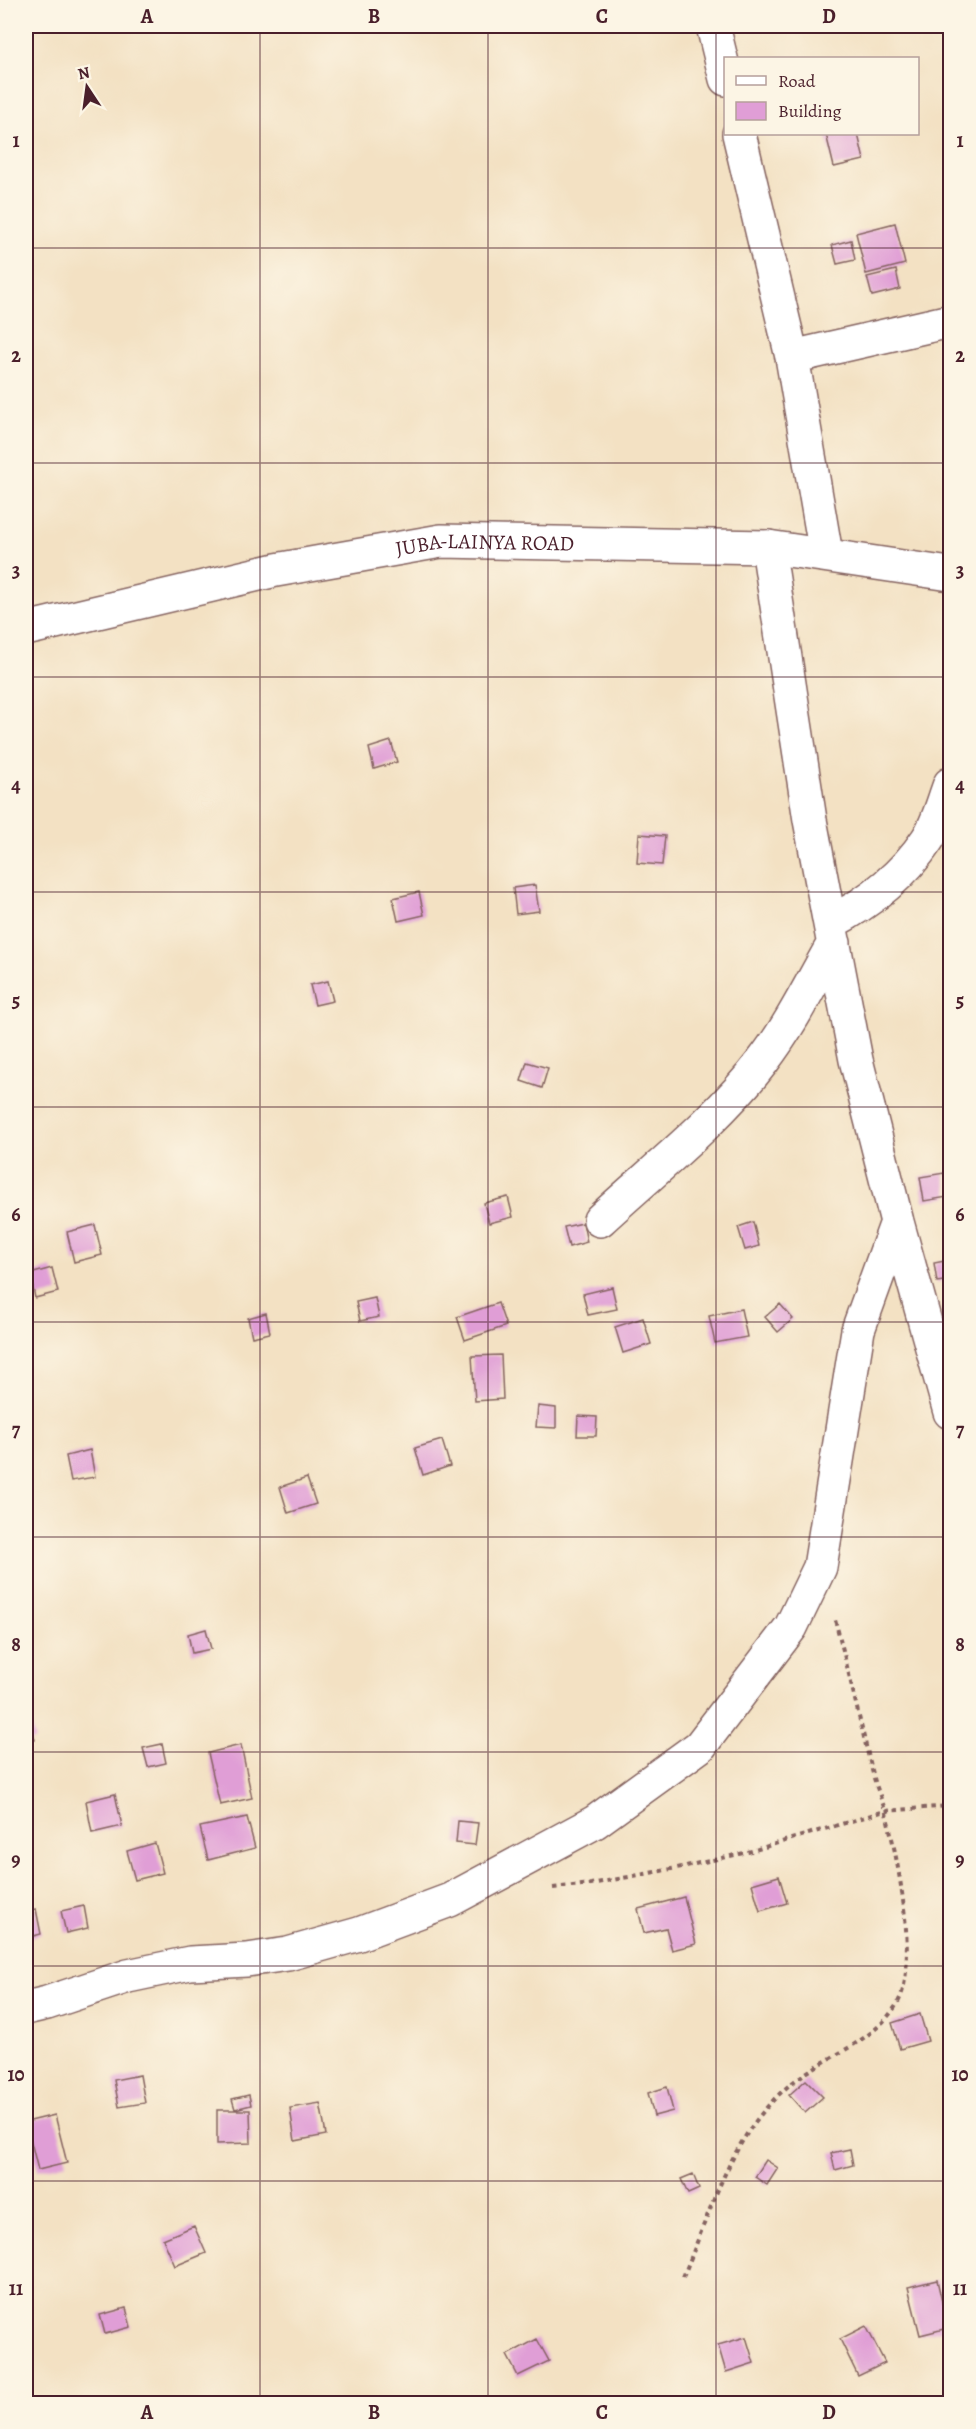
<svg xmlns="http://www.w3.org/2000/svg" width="976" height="2429" viewBox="0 0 976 2429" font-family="Alegreya,serif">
<rect width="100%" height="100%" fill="#fcf5e5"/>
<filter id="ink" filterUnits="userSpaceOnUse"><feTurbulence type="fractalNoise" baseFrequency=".0167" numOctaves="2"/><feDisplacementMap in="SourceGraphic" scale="12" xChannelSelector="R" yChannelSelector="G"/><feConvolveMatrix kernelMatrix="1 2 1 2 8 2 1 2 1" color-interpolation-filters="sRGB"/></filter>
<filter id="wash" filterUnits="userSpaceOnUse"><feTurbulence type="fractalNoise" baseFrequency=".008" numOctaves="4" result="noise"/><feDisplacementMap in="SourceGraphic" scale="24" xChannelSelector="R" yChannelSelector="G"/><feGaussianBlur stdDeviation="1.35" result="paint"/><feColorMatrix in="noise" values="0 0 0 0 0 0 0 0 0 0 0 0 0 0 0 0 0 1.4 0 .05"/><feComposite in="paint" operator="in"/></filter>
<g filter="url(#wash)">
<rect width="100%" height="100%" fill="#f3e1c3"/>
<g id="blocks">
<path fill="#e09ed6" d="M826 134H858L864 160 834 167Z
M895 223 905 264 866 274 856 233Z
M851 240 855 260 837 264 832 245Z
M896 270 900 289 872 296 867 277Z
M391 741 397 762 374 769 369 748Z
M639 834 665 836 662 865 637 863Z
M535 885 539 911 516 914 513 888Z
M419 892 424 915 398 921 393 898Z
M328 981 333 1001 315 1005 310 985Z
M527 1062 548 1068 542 1088 521 1081Z
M944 1173 948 1197 924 1201 920 1177Z
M508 1197 513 1217 489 1223 484 1203Z
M753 1222 759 1246 745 1250 738 1227Z
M583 1223 587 1242 569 1247 564 1227Z
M95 1225 102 1255 74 1262 67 1232Z
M950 1260V1280L937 1282 934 1263Z
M52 1268 58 1292 35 1298 30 1274Z
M612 1287 617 1309 588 1315 583 1294Z
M375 1298 379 1317 360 1321 356 1302Z
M498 1303 506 1326 465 1340 457 1317Z
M780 1304 793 1319 778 1332 765 1317Z
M741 1309 747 1337 715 1343 709 1316Z
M266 1313 270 1333 252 1337 248 1318Z
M643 1318 651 1344 623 1353 615 1327Z
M501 1355 503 1399 475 1401 472 1356Z
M538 1406 556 1408V1428L536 1427Z
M578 1416 597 1417 596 1436H577Z
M442 1440 450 1466 423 1475 415 1448Z
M90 1450 95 1477 71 1481 66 1456Z
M307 1478 316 1504 288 1513 280 1487Z
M206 1629 211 1649 192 1653 188 1634Z
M30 1720 35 1740 26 1742V1721Z
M162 1744 166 1763 148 1767 143 1748Z
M241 1745 252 1798 220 1805 208 1753Z
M115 1794 122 1826 92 1833 86 1801Z
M247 1817 255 1848 208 1860 200 1827Z
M458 1821 478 1823 475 1845 456 1843Z
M155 1843 163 1873 135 1880 127 1851Z
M779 1876 787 1903 760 1911 752 1884Z
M684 1897 696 1944 672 1950 666 1928 644 1933 638 1909Z
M84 1906 88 1928 66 1933 61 1911Z
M36 1909 41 1934 26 1938V1911Z
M920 2014 928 2041 900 2049 892 2023Z
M140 2075 145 2103 119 2107 114 2080Z
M806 2080 823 2097 805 2113 789 2095Z
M667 2087 673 2111 654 2116 648 2093Z
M249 2095 251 2105 235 2109 232 2099Z
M320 2103 326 2135 295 2141 290 2108Z
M217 2110H250L251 2143 217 2144Z
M55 2115 67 2163 38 2170 26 2122Z
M850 2149 853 2165 835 2170 831 2153Z
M766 2160 778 2168 767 2185 755 2177Z
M693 2174 699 2189 688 2194 681 2179Z
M194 2226 206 2253 175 2266 163 2239Z
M937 2280 948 2328 920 2335 908 2287Z
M126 2308 131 2327 105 2334 100 2315Z
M866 2326 885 2363 858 2376 840 2339Z
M746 2337 754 2363 726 2372 718 2345Z
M537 2339 549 2361 518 2376 507 2355Z"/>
</g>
</g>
<g filter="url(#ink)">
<use href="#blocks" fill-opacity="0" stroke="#856360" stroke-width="1.5"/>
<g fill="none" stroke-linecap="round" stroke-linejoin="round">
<defs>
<path id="minor" d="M713 26 726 79
M739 134 792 357 826 554
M792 357 950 321
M768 547 810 820 856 1060 897 1222 950 1412
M830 923C868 903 903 876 927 840 938 824 943 802 950 784
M600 1220C654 1170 718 1120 763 1061 791 1025 811 983 834 943
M26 2008 47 2003 128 1976 190 1963 247 1960 288 1954 359 1934 450 1900 595 1822 700 1746 791 1627 820 1567 858 1330 897 1222"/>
<g id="major">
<path id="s1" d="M26 629 276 570 441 541 768 547 950 574"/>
</g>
</defs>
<use href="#minor" stroke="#856360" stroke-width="36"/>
<use href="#major" stroke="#856360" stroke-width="36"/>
<path stroke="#856360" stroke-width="4" stroke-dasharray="4.5 4.5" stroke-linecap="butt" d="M553 1888 591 1884 682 1867 748 1852 885 1811 950 1806
M683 2277C711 2211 730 2137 786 2088 821 2057 872 2045 897 2004 920 1967 897 1855 886 1813 882 1800 876 1787 873 1774 860 1723 849 1671 835 1620"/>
<use href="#minor" stroke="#fff" stroke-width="33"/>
<use href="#major" stroke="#fff" stroke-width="33"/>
</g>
</g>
<path fill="none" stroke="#4a1f2b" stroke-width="1.5" stroke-opacity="0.55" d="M260 26V2404M488 26V2404M716 26V2404M26 248H950M26 463H950M26 677H950M26 892H950M26 1107H950M26 1322H950M26 1537H950M26 1752H950M26 1966H950M26 2181H950"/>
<g text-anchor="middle" stroke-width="4.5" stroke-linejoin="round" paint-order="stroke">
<g font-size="21" fill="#4a1f2b" stroke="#fcf5e5">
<text dy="7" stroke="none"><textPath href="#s1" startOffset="468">JUBA-LAINYA ROAD</textPath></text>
</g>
</g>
<rect width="976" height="2429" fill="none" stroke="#fcf5e5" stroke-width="66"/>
<rect x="724" y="57" width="195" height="78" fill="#fcf5e5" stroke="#b59f9b" stroke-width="1.5"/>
<rect x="736" y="76" width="30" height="9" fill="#ffffff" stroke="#b59f9b" stroke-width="1.5"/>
<text x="778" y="87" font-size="18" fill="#4a1f2b">Road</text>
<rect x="736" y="102" width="30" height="18" fill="#e09ed6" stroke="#b59f9b" stroke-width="1.5"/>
<text x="778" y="117" font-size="18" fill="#4a1f2b">Building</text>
<g transform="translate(87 87) rotate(347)" stroke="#fcf5e5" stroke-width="4.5" paint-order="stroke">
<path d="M0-4.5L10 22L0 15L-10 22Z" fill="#4a1f2b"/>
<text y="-9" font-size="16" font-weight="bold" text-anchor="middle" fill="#4a1f2b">N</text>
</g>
<rect x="33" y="33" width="910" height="2363" fill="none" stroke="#4a1f2b" stroke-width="2"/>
<g font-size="20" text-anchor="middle" font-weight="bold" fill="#4a1f2b">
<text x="147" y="23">A</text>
<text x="374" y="23">B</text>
<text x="602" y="23">C</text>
<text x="829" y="23">D</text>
<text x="16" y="147">1</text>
<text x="960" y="147">1</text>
<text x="16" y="362">2</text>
<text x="960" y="362">2</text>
<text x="16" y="577">3</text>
<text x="960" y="577">3</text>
<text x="16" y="792">4</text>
<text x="960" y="792">4</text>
<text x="16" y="1007">5</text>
<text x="960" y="1007">5</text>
<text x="16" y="1221">6</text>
<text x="960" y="1221">6</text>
<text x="16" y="1436">7</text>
<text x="960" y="1436">7</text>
<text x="16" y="1651">8</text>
<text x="960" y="1651">8</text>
<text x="16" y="1866">9</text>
<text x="960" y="1866">9</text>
<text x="16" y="2081">10</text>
<text x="960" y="2081">10</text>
<text x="16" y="2295">11</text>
<text x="960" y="2295">11</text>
<text x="147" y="2419">A</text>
<text x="374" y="2419">B</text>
<text x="602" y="2419">C</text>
<text x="829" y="2419">D</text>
</g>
</svg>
